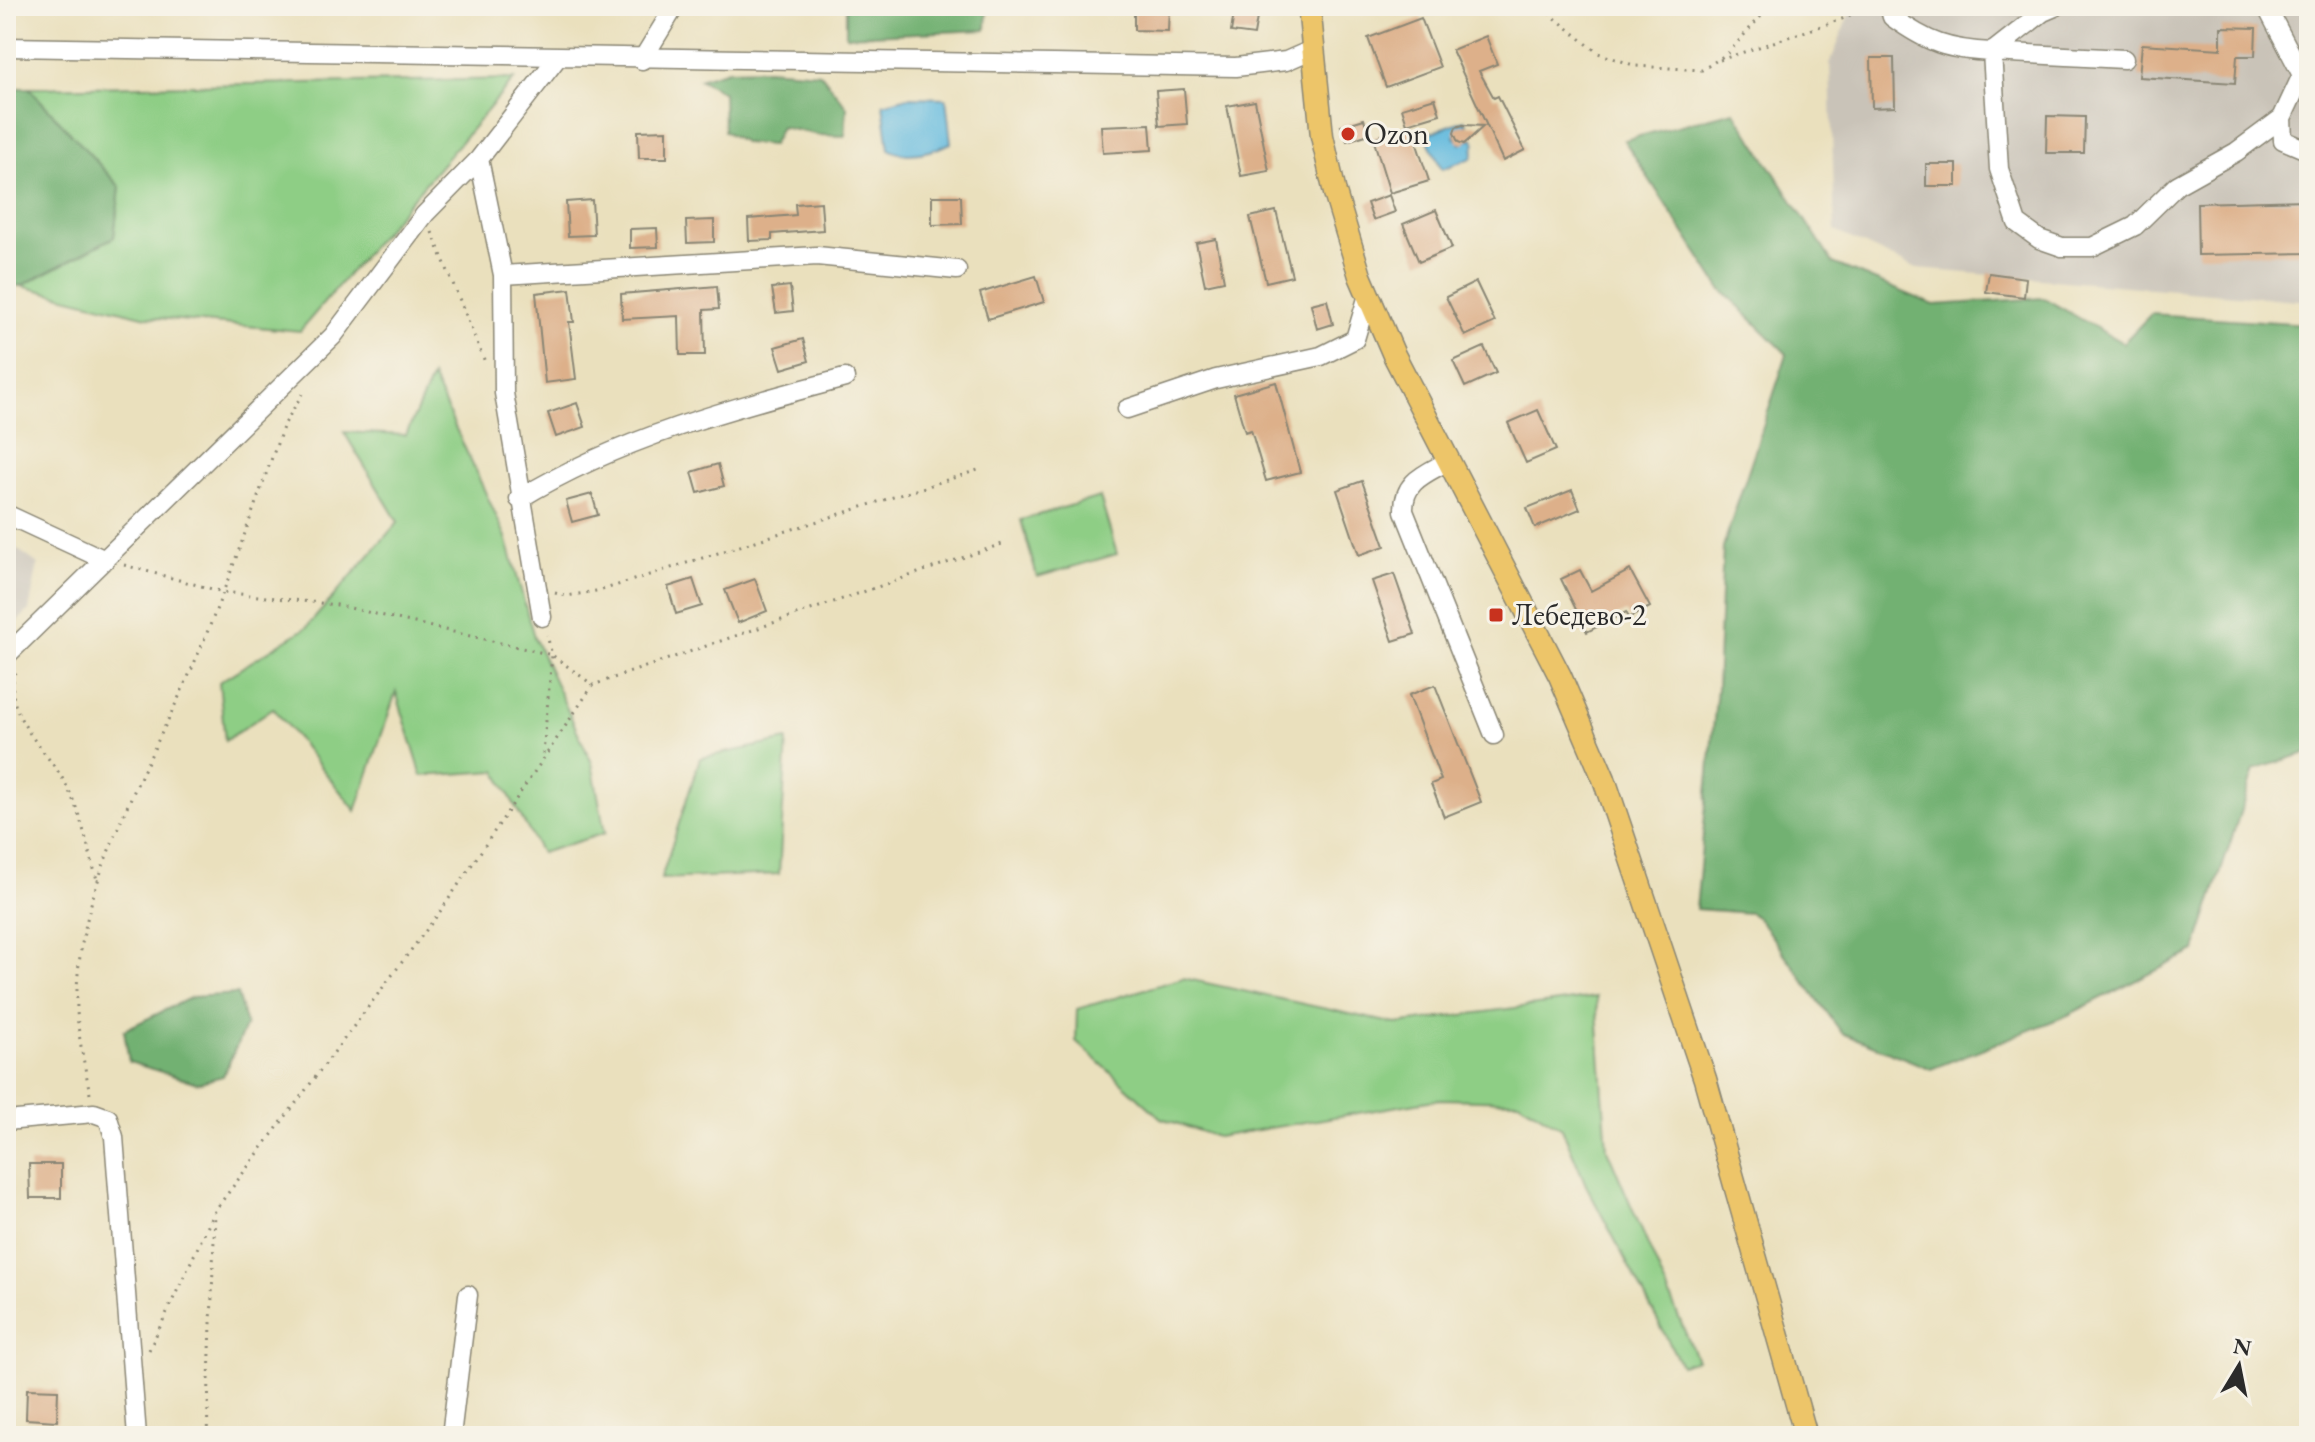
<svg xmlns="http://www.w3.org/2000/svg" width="2315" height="1442" viewBox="0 0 2315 1442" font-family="'EB Garamond',serif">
<rect width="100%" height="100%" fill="#f7f3e8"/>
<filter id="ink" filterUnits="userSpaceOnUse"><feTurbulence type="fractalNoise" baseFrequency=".0125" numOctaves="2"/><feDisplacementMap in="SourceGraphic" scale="16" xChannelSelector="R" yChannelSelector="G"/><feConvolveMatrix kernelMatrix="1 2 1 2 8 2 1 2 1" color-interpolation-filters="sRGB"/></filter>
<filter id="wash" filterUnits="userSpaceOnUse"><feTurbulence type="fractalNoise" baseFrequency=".006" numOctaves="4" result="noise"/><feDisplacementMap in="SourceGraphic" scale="32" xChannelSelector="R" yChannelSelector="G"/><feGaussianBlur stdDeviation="1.8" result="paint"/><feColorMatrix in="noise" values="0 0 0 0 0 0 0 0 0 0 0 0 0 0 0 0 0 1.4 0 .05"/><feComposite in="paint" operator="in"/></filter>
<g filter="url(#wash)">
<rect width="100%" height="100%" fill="#eae0bd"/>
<path fill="#c9c3b8" d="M1852 6H2309V301L1917 269 1835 231 1830 64Z
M6 541 38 564 29 610 6 633Z"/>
<path fill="#8ece85" stroke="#5c7c58" stroke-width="2" d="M514 79 300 331 147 317 21 286 114 237 120 187 29 88Z
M432 377 506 537 534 637 592 763 605 833 541 853 496 771 422 776 396 692 356 811 273 708 225 741 219 682 307 627 398 522 344 432 406 435Z
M1100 497 1117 554 1037 577 1021 520Z
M787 740 779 874 661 879 700 758Z
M1183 978 1396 1024 1596 997 1607 1149 1697 1360 1681 1365 1586 1185 1562 1128 1518 1101 1440 1099 1217 1137 1161 1118 1076 1041 1077 1009Z"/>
<path fill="#72b172" stroke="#4e6e4e" stroke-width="2" d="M846 6H987L986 30 846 36Z
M766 69 820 73 847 107 845 136 819 135 781 127 772 145 745 143 724 131 723 92 699 79 728 70Z
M29 88 120 187 114 237 21 286 6 285V88Z
M1734 111 1833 263 1934 305 2044 298 2123 343 2151 314 2309 324V752L2254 770 2195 951 2068 1015 1931 1069 1842 1033 1759 919 1750 913 1696 909 1717 688 1723 547 1787 354 1720 288 1624 140Z
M237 994 246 1025 223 1076 197 1083 129 1062 124 1030 192 997Z"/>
<path fill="#60b9de" stroke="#467284" stroke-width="2" d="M908 97 946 98 951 143C933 151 907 160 889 149L883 104Z
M1465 120 1468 126 1457 128 1454 137 1461 144 1472 138 1475 141 1472 158 1442 169 1429 143V133Z"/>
<g id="blocks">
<path fill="#ddb08a" d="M1134 6H1169L1168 31 1134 30Z
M1235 6H1259L1254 35 1231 32Z
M1421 18 1440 67 1386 87 1368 38Z
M2221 27 2256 28 2255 56H2237L2235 83 2139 77 2142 44 2221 49Z
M1486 36 1497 64 1479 71 1494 98 1498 96 1525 150 1503 161 1452 50Z
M1871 58H1894L1895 107 1872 108Z
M1184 89 1187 124 1159 126 1156 91Z
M1435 98 1440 114 1407 124 1402 108Z
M1255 101 1269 171 1241 176 1227 106Z
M2047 116 2085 117 2084 153H2046Z
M1364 119 1369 134 1347 141 1341 126Z
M1150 124 1152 150 1103 153 1101 126Z
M1463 125 1484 126 1464 144 1458 142 1454 133 1456 127Z
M1411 126 1429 181 1390 193 1373 138Z
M667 130V158H639L638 131Z
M1926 164H1957V186H1926Z
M1389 195 1395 212 1373 220 1367 203Z
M932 196H961L962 224 932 225Z
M592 200 594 235 568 236 566 202Z
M2309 200V253L2198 255 2197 203Z
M821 202 823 230 772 234V240L749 241 748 219 796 215 795 204Z
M1436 210 1452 248 1419 262 1403 224Z
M1276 211 1292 276 1266 282 1250 217Z
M714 220V242L687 243 686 221Z
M657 228 658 247 630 248V229Z
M1216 239 1224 281 1205 285 1196 243Z
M1989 273 2026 278 2024 297 1986 292Z
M1036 276 1044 302 988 319 980 293Z
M1476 282 1495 322 1465 336 1446 297Z
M717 286 719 309 704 310 705 355H680L679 316 622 319 621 294Z
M790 286 793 311 776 313 772 288Z
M570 289 574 322H569L576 379 545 383 536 293Z
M1327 300 1333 324 1317 329 1311 304Z
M803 339 809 361 782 369 775 347Z
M1484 347 1496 373 1465 387 1453 361Z
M1276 382 1300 472 1266 481 1251 430 1245 432 1234 394Z
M577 403 585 427 556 437 548 413Z
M1538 410 1556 450 1526 463 1508 423Z
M718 464 724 486 698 493 692 472Z
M1362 481 1385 546 1359 555 1337 490Z
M1572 490 1580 509 1535 528 1527 508Z
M592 494 598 515 572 522 566 501Z
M1580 570 1591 591 1630 570 1650 607 1629 618 1626 612 1587 632 1561 579Z
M1394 574 1415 634 1393 641 1372 581Z
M693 579 702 606 676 614 668 587Z
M755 579 767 611 738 623 725 590Z
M1435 685 1481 802 1444 817 1431 784 1441 780 1409 695Z
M29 1164H61V1198H30Z
M27 1389 58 1390 57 1421 26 1419Z"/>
</g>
</g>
<g filter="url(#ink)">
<use href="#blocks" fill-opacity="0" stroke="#8a8674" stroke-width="2"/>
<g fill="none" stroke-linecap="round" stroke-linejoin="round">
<defs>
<path id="minor" d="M1889 6 1892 17C1928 43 1948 50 1992 52L1999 169 2017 223 2039 239 2062 247H2092L2135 226 2177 185 2236 152 2282 118 2302 75H2309
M2057 6 2043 12 1992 52 2124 59
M2266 6 2302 75
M6 47 1236 67 1286 61 1311 50
M642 60 675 6
M2282 118 2283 140 2309 151
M479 159 503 275 504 393 542 617
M503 275 817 256 957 270
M1127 409 1216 379 1321 356 1355 339 1368 295
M1450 460C1426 474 1403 480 1404 511L1494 735
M519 499C619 438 732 408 845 378
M6 514 105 560
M6 656 333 336 425 214 479 159 558 57
M6 1121 94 1113 108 1118 114 1137 137 1436
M451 1436 468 1295"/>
<path id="major" d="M1309 6 1322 136 1335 193 1360 276 1394 355 1560 676 1604 779 1705 1079 1806 1436"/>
</defs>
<use href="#minor" stroke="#8a8674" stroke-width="21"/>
<use href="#major" stroke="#8a8674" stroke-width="25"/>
<path stroke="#8a8674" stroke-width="3" stroke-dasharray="2 6" stroke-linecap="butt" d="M1549 13 1598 53 1636 66 1702 70 1728 53 1770 6
M1720 60 1842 19 1868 6
M432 232 485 362
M124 565 223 592 337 605 552 655 593 685
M555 593 567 596 602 590 978 470
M15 672C1 719 54 754 70 793 83 821 89 853 98 883
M543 754 552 655 547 635
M90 1094C85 1066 78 1038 77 1010 73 889 146 773 193 666 227 588 254 507 283 427L302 394
M149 1350 216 1209 442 909 593 685 1005 543
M207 1436 215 1212"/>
<use href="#minor" stroke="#fff" stroke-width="18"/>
<use href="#major" stroke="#edc569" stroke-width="22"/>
</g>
</g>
<g fill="#c8321e" stroke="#f7f3e8" stroke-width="3">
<circle cx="1348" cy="134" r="8"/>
<rect x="1488" y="607" width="16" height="16" rx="4"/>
</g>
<g text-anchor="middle" stroke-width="6" stroke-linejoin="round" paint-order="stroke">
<g font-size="30" fill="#2b2b2b" stroke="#f7f3e8" text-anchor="start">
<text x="1364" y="144">Ozon</text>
<text x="1512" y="625">Лебедево-2</text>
</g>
</g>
<rect width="2315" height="1442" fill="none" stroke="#f7f3e8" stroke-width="32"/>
<g transform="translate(2239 1366) rotate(10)" stroke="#f7f3e8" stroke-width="6" paint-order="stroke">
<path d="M0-6L14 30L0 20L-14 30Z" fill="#2b2b2b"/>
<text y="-12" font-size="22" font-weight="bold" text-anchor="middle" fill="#2b2b2b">N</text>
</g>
</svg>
